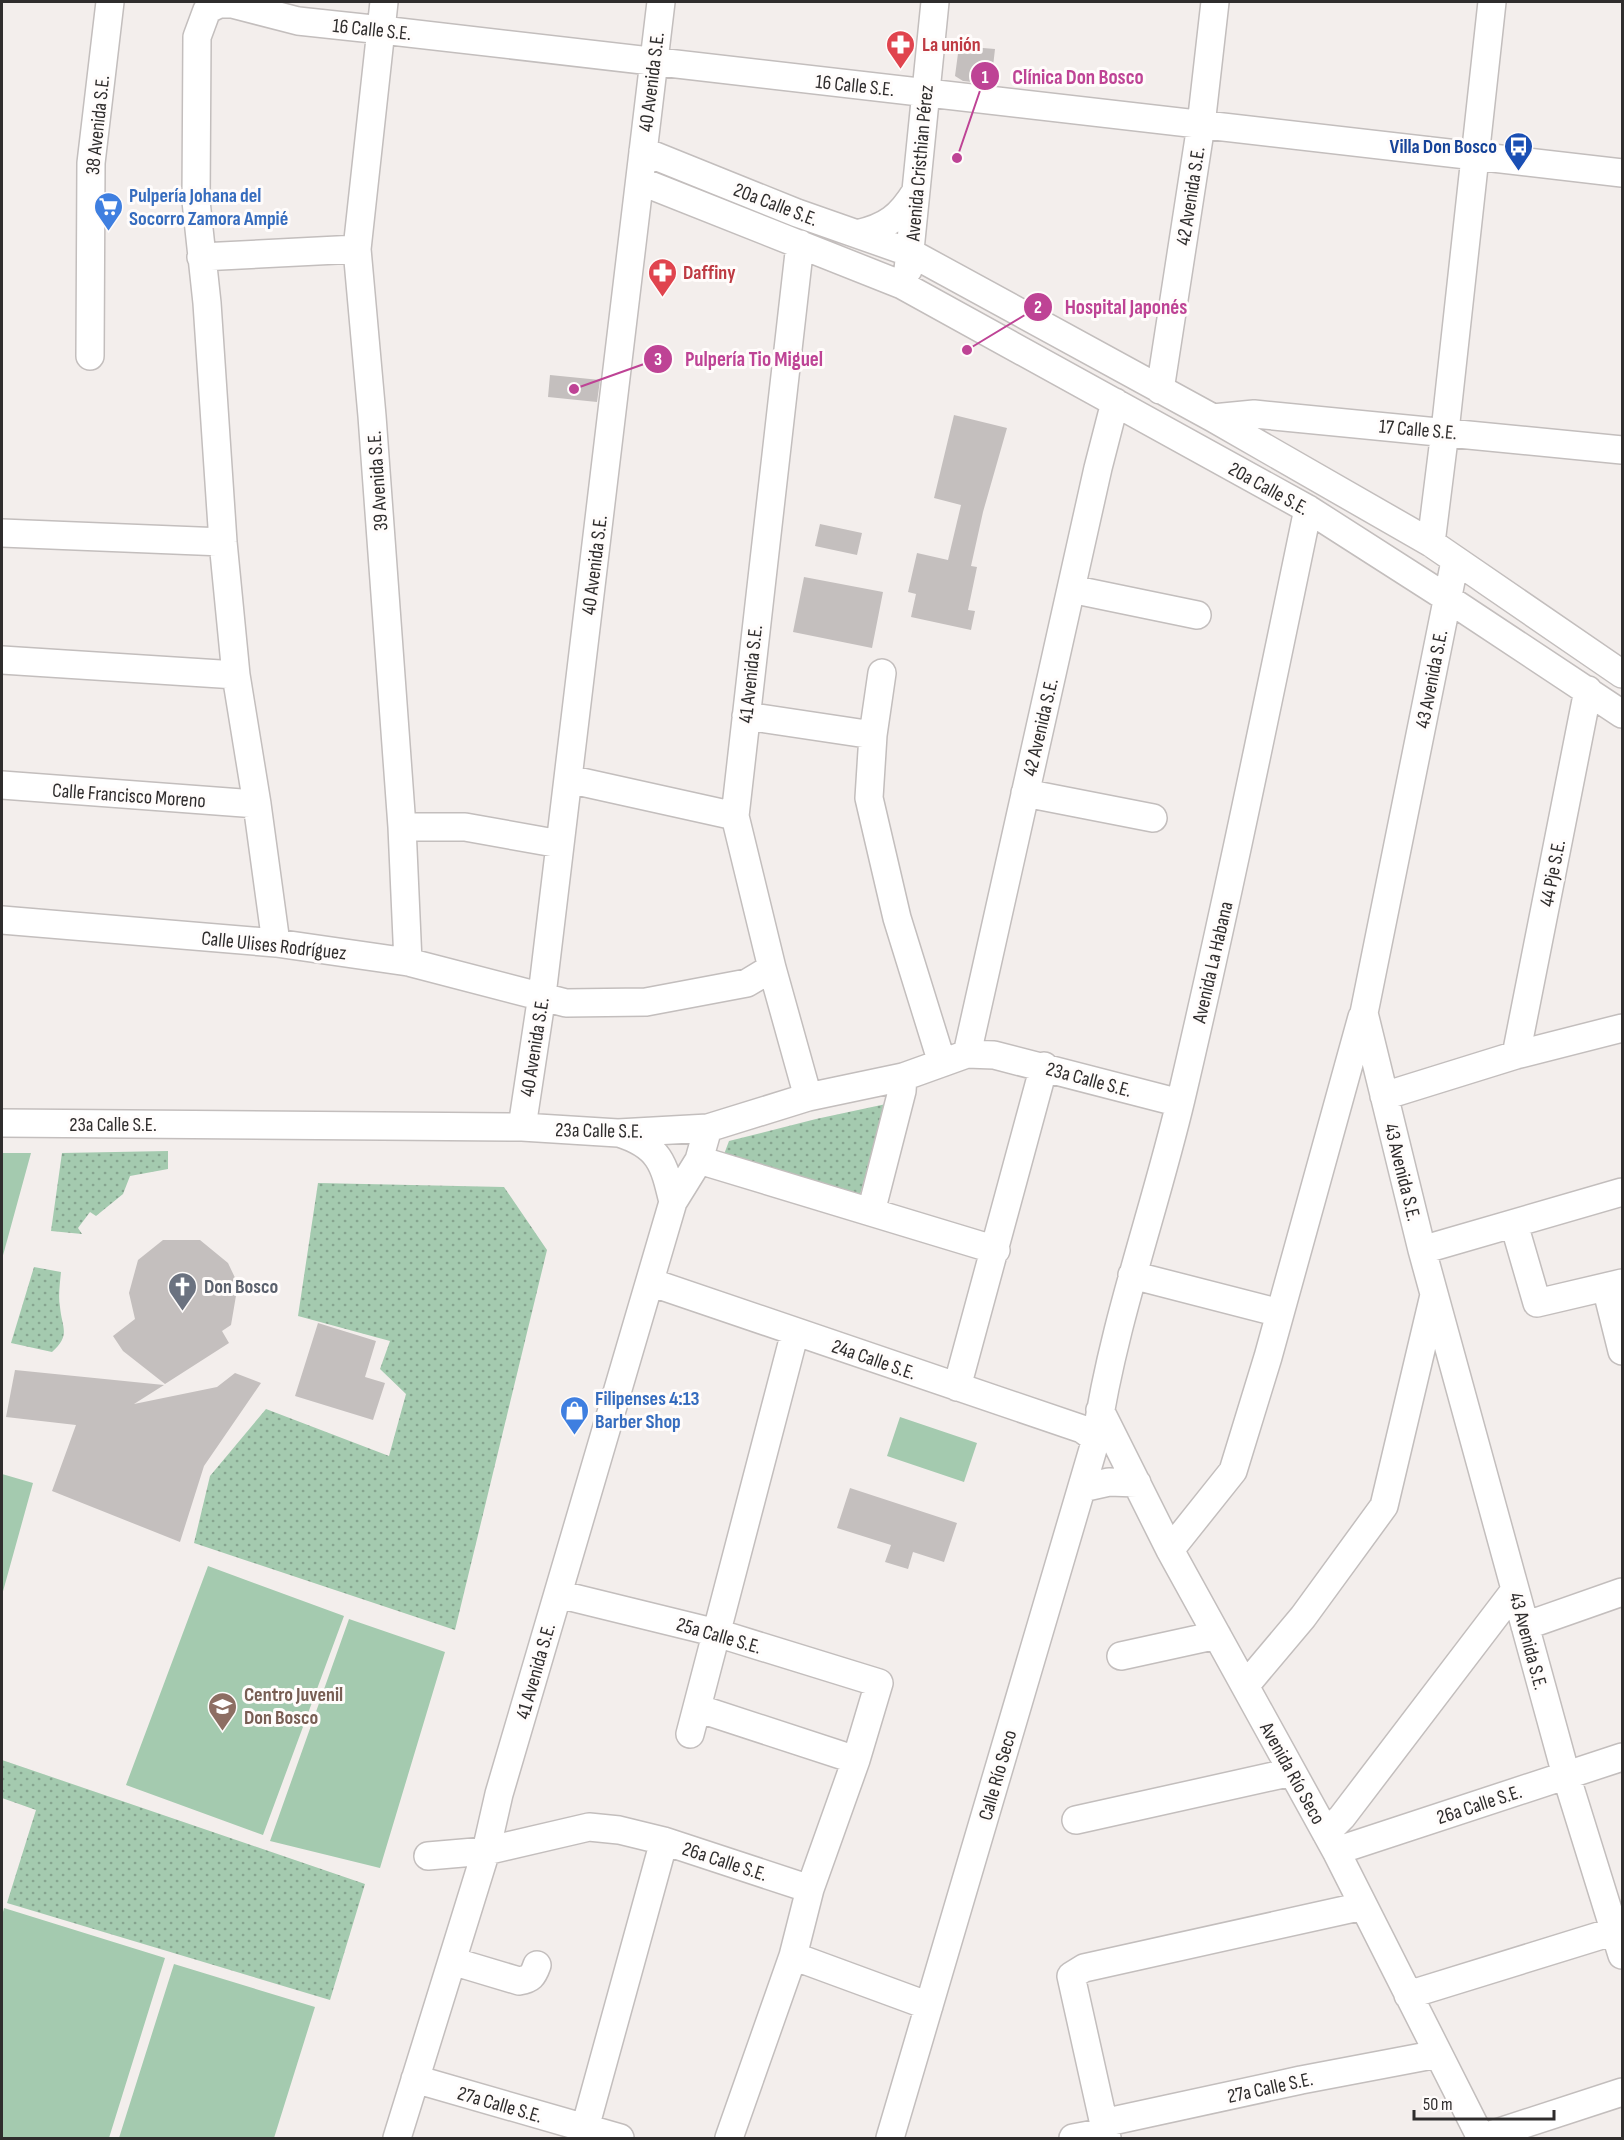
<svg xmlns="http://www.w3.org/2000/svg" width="1624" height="2140" viewBox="0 0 1624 2140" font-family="'Sofia Sans Condensed',sans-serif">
<defs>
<pattern id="park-dots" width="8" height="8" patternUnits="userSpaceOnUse" patternTransform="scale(1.5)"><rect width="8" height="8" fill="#a4caaf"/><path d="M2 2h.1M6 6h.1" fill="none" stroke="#86a48f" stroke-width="1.8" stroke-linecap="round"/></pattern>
</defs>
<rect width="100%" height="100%" fill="#f3eeec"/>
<path fill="#a4caaf" d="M2 1153H31L2 1259Z
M900 1417 977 1443 964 1482 887 1456Z
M2 1474 33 1483 2 1595Z
M208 1566 344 1616 263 1835 126 1785Z
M349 1619 445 1652 380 1868 270 1841Z
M4 1908 165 1958 109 2138H2V1916Z
M174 1964 315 2007 274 2138H119Z"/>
<path fill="url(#park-dots)" d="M886 1104 860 1195 723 1157 729 1141 816 1119Z
M168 1151V1169L130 1176 123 1194 96 1216 90 1212 78 1228 82 1234 51 1231 62 1153Z
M318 1183 504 1187 547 1250 455 1630 194 1543 210 1476 266 1409 389 1456 406 1394 380 1369 390 1341 298 1316Z
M34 1267 61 1272C60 1283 58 1296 60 1307 62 1328 71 1335 52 1352L11 1343Z
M2 1760 365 1884 330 2000 7 1903 36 1810 2 1798Z"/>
<path fill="#c4bfbe" d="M959 46 995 49 991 84 963 81 955 76Z
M550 375 600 380 597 402 548 397Z
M954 415 1007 428 983 512 971 566 977 567 968 610 975 611 971 630 911 617 916 594 908 592 917 553 948 560 961 505 934 498Z
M820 524 862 533 857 555 815 546Z
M804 577 883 592 872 648 793 632Z
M163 1240H200L228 1263 238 1284 231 1325 222 1331 229 1343 165 1384 123 1351 113 1336 135 1319 129 1293 138 1260Z
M318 1323 376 1341 365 1377 385 1383 373 1420 295 1396Z
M15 1370 164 1385 134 1404 217 1387 235 1373 261 1383 204 1466 180 1542 52 1491 76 1425 6 1417Z
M850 1488 957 1523 944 1562 913 1552 908 1569 885 1562 891 1545 837 1528Z"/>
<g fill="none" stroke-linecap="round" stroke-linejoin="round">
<defs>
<path id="minor" d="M384 2 357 249 372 416 402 827 408 962
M643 151 797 213 911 253 1213 418 1431 543 1622 674
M640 181 902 285 1308 509 1447 598 1622 714
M857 234C887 227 900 217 916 191
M800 244 735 816 772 968 808 1097
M201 257 357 249
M908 270 935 2
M90 356 91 163 110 2
M1160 390 1201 125 1215 2
M1213 418 1254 414 1622 450
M2 533 223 542
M1431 543 1445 431 1492 2
M1455 561 1364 1013 1422 1250 1566 1775 1622 1955
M1071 589 1197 615
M2 660 236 675
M882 673 873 735 869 798 897 918 942 1063
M746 716 873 735
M568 779 735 816
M2 785 257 804
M1025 793 1153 818
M402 827H465L560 844
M2 920 276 943 408 962 566 1003 646 1002 747 983 772 968
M276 943 257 804 236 675 223 542 207 303 196 201 197 37 207 10 219 4H232L298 21 382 30 1622 173
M967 1054 1098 468 1115 402
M1516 1055 1588 690
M1384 1096 1516 1055 1622 1028
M2 1123 522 1127 618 1133 708 1128 808 1097 903 1077 967 1054 994 1055 1180 1103
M522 1127 542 995 661 2
M619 1133C660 1146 664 1164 673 1202
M699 1160 996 1250
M871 1212 902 1091 903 1077
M1514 1224 1537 1303 1622 1283
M1422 1250 1622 1192
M1132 1275 1280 1313
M650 1282 1082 1429 1096 1439
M1606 1287 1622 1351
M957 1387 1044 1066
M1100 1410 1170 1550 1336 1851 1481 2138
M1082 1488 1109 1482 1137 1483
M1170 1550 1233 1471 1268 1357 1362 1017
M558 1594 717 1633 879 1683 856 1760 810 1889
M1525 1626 1622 1592
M1121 1656 1217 1635
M1245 1686 1303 1617 1384 1506 1434 1295
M697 1708 856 1760
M690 1734 795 1332
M1076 1820 1292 1772
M1326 1833 1342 1817 1515 1590
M1336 1851 1622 1757
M428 1856 486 1851 589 1827 619 1830 664 1841 810 1889 793 1956 929 2006
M452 1961 519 1981C531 1979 533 1976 537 1965
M1408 1995 1615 1931
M415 2079 620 2138
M1103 2123 1301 2080 1438 2054
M585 2128 664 1841
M397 2138 486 1851 499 1794 673 1202 699 1160 708 1128
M729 2138 793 1956
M890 2138 1096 1439C1113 1323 1154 1213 1181 1099 1227 903 1267 706 1308 509
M1073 2138 1105 2132
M1107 2138 1071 1976 1084 1968 1363 1906
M1481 2138 1622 2092"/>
</defs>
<use href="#minor" stroke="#c3bebd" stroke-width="30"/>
<use href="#minor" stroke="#fff" stroke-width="27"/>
</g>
<defs>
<symbol id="pharmacy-pin" viewBox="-11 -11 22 30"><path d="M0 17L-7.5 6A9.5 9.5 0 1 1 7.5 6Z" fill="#e0444e" stroke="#fffcfb"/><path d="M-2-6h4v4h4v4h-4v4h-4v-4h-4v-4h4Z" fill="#fff"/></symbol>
<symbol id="bus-pin" viewBox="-11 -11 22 30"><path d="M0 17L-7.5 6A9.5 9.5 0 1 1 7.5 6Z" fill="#1a4fb4" stroke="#fffcfb"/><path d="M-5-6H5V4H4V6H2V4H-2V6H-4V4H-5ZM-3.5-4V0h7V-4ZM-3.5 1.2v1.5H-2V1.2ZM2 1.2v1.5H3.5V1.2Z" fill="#fff"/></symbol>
<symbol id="supermarket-pin" viewBox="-11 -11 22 30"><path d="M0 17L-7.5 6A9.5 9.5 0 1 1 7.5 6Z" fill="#3f7fe0" stroke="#fffcfb"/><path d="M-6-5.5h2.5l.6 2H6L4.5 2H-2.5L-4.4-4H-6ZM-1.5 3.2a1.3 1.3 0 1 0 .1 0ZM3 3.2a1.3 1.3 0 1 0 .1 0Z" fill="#fff"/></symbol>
<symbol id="church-pin" viewBox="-11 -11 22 30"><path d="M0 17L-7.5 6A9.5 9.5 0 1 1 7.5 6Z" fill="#6b7280" stroke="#fffcfb"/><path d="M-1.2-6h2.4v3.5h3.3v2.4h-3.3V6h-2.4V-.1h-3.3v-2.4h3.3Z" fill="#fff"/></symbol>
<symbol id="shop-pin" viewBox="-11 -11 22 30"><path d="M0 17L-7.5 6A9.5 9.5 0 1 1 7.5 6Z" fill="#3f7fe0" stroke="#fffcfb"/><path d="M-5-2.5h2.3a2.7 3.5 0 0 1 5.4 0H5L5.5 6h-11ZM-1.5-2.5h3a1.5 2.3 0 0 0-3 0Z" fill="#fff"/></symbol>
<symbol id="school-pin" viewBox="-11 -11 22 30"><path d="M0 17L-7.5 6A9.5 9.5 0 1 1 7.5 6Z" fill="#8d6e63" stroke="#fffcfb"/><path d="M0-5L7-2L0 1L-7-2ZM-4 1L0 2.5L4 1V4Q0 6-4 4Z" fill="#fff"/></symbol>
</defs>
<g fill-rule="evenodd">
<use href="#pharmacy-pin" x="884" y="28" width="33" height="45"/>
<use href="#bus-pin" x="1502" y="130" width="33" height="45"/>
<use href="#supermarket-pin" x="92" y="190" width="33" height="45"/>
<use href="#pharmacy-pin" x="646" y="256" width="33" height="45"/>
<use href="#church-pin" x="166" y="1270" width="33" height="45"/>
<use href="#shop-pin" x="558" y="1394" width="33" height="45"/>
<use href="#school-pin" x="206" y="1690" width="33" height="45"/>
</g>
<g text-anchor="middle" stroke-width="6" stroke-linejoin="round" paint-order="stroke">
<g font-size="20" fill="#2f2d2d" stroke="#fffcfb">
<text transform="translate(372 29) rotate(6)" y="7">16 Calle S.E.</text>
<text transform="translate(651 82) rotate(-83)" y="7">40 Avenida S.E.</text>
<text transform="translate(855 85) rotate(6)" y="7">16 Calle S.E.</text>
<text transform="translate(97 125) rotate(-84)" y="7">38 Avenida S.E.</text>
<text transform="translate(919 163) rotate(-85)" y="7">Avenida Cristhian Pérez</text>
<text transform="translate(1190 196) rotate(-81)" y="7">42 Avenida S.E.</text>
<text transform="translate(776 204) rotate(21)" y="7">20a Calle S.E.</text>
<text transform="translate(1418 429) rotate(5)" y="7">17 Calle S.E.</text>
<text transform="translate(377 481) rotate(-94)" y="7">39 Avenida S.E.</text>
<text transform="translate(1269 488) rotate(29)" y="7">20a Calle S.E.</text>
<text transform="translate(594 565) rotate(-83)" y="7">40 Avenida S.E.</text>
<text transform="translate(750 674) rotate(-84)" y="7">41 Avenida S.E.</text>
<text transform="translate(1431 679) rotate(-79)" y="7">43 Avenida S.E.</text>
<text transform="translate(1040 727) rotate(-77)" y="7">42 Avenida S.E.</text>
<text transform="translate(129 795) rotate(4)" y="7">Calle Francisco Moreno</text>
<text transform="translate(1552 873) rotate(-79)" y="7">44 Pje S.E.</text>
<text transform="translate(274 945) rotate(6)" y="7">Calle Ulises Rodríguez</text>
<text transform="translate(1212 962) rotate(-77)" y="7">Avenida La Habana</text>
<text transform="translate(534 1047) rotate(-81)" y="7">40 Avenida S.E.</text>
<text transform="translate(1089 1079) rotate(15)" y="7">23a Calle S.E.</text>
<text x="113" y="1131">23a Calle S.E.</text>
<text transform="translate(599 1130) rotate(1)" y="7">23a Calle S.E.</text>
<text transform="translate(1403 1172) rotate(76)" y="7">43 Avenida S.E.</text>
<text transform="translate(874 1359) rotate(19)" y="7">24a Calle S.E.</text>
<text transform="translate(719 1635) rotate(16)" y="7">25a Calle S.E.</text>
<text transform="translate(1529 1641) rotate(75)" y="7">43 Avenida S.E.</text>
<text transform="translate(535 1671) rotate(-74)" y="7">41 Avenida S.E.</text>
<text transform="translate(1293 1773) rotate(61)" y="7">Avenida Río Seco</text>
<text transform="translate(997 1775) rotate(-74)" y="7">Calle Río Seco</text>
<text transform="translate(1479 1804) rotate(-18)" y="7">26a Calle S.E.</text>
<text transform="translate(725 1861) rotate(18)" y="7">26a Calle S.E.</text>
<text transform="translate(1270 2087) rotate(-12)" y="7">27a Calle S.E.</text>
<text transform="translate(500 2104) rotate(16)" y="7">27a Calle S.E.</text>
</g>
<g font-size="20" font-weight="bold" fill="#be3a42" stroke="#fffcfb" text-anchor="start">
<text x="922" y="51">La unión</text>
<text x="683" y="279">Daffiny</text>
</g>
<g font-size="20" font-weight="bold" fill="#164399" stroke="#fffcfb" text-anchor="end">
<text x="1497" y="153">Villa Don Bosco</text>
</g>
<g font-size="20" font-weight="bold" fill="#366cbe" stroke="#fffcfb" text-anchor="start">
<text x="129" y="202">Pulpería Johana del<tspan x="129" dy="23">Socorro Zamora Ampié</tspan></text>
<text x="595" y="1405">Filipenses 4:13<tspan x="595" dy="23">Barber Shop</tspan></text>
</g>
<g font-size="20" font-weight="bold" fill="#5b616d" stroke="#fffcfb" text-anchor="start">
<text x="204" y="1293">Don Bosco</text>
</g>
<g font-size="20" font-weight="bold" fill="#785e54" stroke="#fffcfb" text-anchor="start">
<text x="244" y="1701">Centro Juvenil<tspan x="244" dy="23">Don Bosco</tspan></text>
</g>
</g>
<path fill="none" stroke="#be4395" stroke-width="2" d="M957 158L985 76M967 350L1038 307M574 389L658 359"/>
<g fill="#be4395" stroke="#fffcfb" stroke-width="2">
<circle cx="957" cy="158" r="6"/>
<circle cx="967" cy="350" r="6"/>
<circle cx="574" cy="389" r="6"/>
<circle cx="985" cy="76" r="15"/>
<circle cx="1038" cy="307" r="15"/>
<circle cx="658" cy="359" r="15"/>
</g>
<g font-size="18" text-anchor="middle" font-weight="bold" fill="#fff">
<text x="985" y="83">1</text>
<text x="1038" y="313">2</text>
<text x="658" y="365">3</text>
</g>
<g font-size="21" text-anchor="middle" font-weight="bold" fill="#be4395" stroke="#fffcfb" stroke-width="6" stroke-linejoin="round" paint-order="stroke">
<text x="1078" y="84">Clínica Don Bosco</text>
<text x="1126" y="314">Hospital Japonés</text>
<text x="754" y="366">Pulpería Tio Miguel</text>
</g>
<rect width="1624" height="2140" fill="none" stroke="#2f2d2d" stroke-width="6"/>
<path d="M1414 2110v9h140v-9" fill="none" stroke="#2f2d2d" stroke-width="3"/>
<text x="1423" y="2110" font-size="18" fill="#2f2d2d" stroke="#fffcfb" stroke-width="4.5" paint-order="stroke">50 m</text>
</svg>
